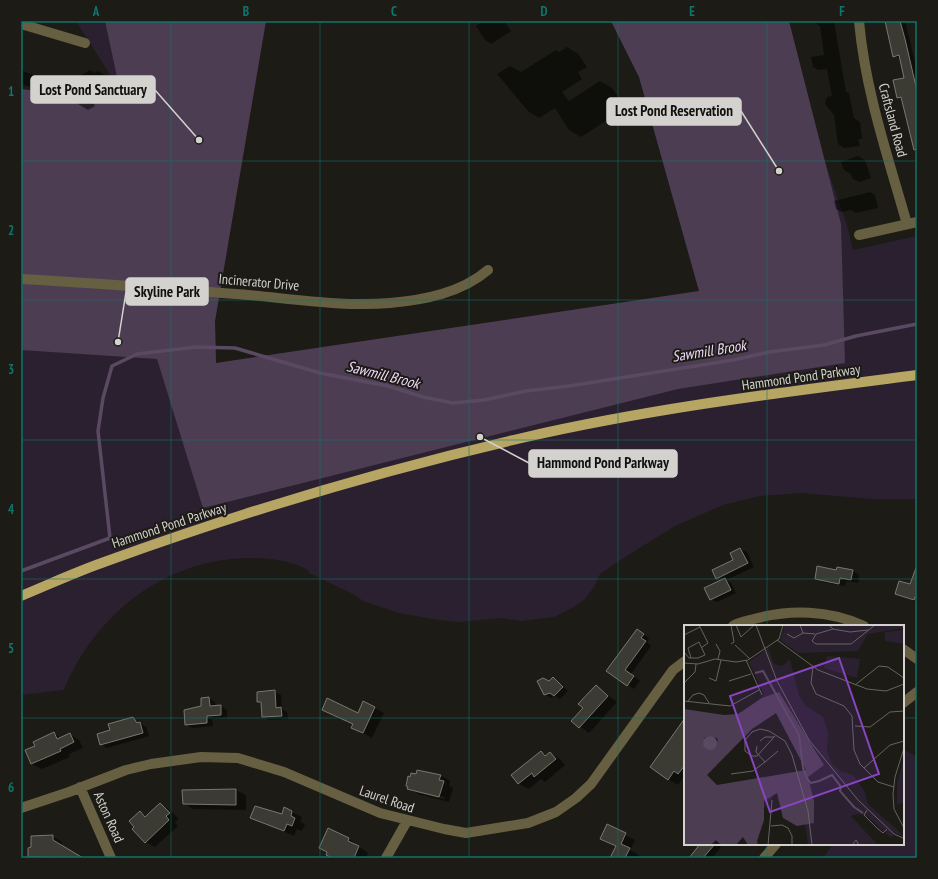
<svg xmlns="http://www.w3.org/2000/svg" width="938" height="879" viewBox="0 0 938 879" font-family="'PT Sans Narrow',sans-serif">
<rect width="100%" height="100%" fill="#1c1b15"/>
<path fill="#2b202f" d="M76 21H266L215 321 216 363 699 291 639 77 611 21 798 85 847 225 853 250 917 236V499H870L802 493 760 496 723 505 675 526 622 559 600 574 594 587 585 599 574 607 554 617 521 621 501 618 459 622 432 619 399 613 363 601 353 594 309 573 308 570C289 560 269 558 249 558 165 559 95 614 64 690L21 695V169L226 258Z
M905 750 917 757V858H823L833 844H903V753Z"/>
<path fill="#4d3d53" d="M105 21H266L215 321 216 363 699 291 639 77 611 21H789L841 224 845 363 678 389 203 508 157 359 21 350V89L122 100Z"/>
<path fill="#0007" fill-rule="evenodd" d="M484 21H504L511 31 491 44 485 40 476 26Z
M816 21H834L846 92 849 93 854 118 860 122 862 139H858L860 146 844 148 838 144 834 115 825 104 827 97 832 96 827 69 819 70 813 67 811 57 824 55 820 26 815 23Z
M886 21H905L917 70V159L902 99 898 97 905 79 901 59 894 56Z
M567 47 578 54 587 67 578 72 582 79 562 92 569 101 600 81 612 88 626 108 581 137 569 130 555 108 539 118 528 111 497 74 510 66 521 72 556 50 559 52Z
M21 70 35 76 34 79 45 84 43 91 21 84Z
M90 70 95 73 98 71 108 77 113 86 91 99 95 106 88 110 78 104 66 84Z
M858 156 865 160 871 178 859 182 853 179 851 174 844 170 841 162Z
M870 192 875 195 878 208 856 213 851 210 842 212 836 209 834 201Z
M740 549 747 552 754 567 726 580 731 583 736 593 717 602 710 599 722 581 717 578 735 560 731 553Z
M838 568 853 571 859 575 858 583 846 581 845 586 822 582 816 578 837 571Z
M917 583V603L896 593Z
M643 634 649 638 647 642 651 646 631 674 640 681 634 689 608 671Z
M553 678 568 691 560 699 555 696 551 698 544 694Z
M596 686 617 702 589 733 573 721 584 708Z
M275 692 281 695 282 709 287 712 288 719 269 720 263 716 262 704 258 702Z
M209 698 215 702 216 707 221 706 227 710V718L212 719 213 726 192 728 186 724Z
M374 708 384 713 372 738 353 727 354 725 323 710 358 714Z
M132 718 146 727 149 736 107 748 101 744 111 731Z
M685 726V777L684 776 678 785 668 779Z
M54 734 61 738 70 734 79 740 83 748 69 754 70 757 42 769 32 764 26 751 36 746Z
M541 752 547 755 550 753 560 759 565 765 545 782 541 779 529 789 519 784 512 775Z
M440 775 450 781 449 786 453 788 449 802 418 794 408 788ZM415 790 445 797 444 799 415 792Z
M236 790 246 795V810L193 809 184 803Z
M160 804 170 810 179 819 175 822 178 826 155 847 146 842 140 812 147 816Z
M285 809 302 817 300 822 305 824 302 831 297 829 294 836 251 818 282 815Z
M607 826 635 840 630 850 639 855 637 858H611L616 847 601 839Z
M52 836 62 842V847L81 858H56L48 854V858L29 857Z
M349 839 368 853 366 858H332L328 852Z
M701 844H717L721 847 712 858H690Z"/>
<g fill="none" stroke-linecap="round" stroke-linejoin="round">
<path stroke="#5a4a61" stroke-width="3.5" d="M21 571 110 538 98 431 103 398 112 366 137 354 196 347 235 348 320 373 388 386 423 397 453 403 484 400 526 391 569 386 664 371 733 360 769 352 824 345 856 336 917 324"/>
</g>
<path fill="#3b3a33" stroke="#797770" d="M885 21H900L905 39 917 91V149L914 150 901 97 897 98 893 80 904 78 899 55 893 57Z
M740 548 748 563 716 579 712 570 733 560 730 553Z
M817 566 836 570 837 567 853 570 851 580 840 578 839 584 815 579Z
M916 568H917V598L915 597 914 600 895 594 899 581 910 584Z
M725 578 731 590 710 600 704 588Z
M637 629 644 634 641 638 646 641 625 670 634 676 627 686 606 671Z
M553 677 563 687 554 696 550 693 544 695 537 681 543 678 549 681Z
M596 685 608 696 579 728 571 721 583 708 578 704Z
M275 690 276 708 281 707 282 716 262 717 261 702H257V692Z
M209 697 210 706 221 705V715L207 716V723L185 725 184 710 201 706V698Z
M327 698 358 713 363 701 375 707 363 733 351 728 353 724 322 710Z
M133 717 137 723 140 722 143 733 100 745 97 734 110 730 108 724Z
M685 718V765L678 774 674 771 668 780 650 767Z
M54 732 57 739 70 733 74 742 60 749 61 751 31 764 25 750 35 746 33 742Z
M541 751 545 756 550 752 556 759 534 777 532 773 518 784 511 775Z
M417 770 441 775 439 780 444 781 439 797 407 789 408 787 406 786 408 776 410 777 411 773 416 774Z
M236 789V805L183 804 182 790Z
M160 803 170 813 166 816 169 820 145 843 132 829 134 827 129 821 140 811 145 817Z
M255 806 282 814 284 807 292 811 291 816 295 818 292 826 287 824 284 831 250 818Z
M607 824 626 833 621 844 630 848 625 858H610L616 846 600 839Z
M328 828 349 838 348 841 359 846 354 858H332L326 855 327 852 319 848Z
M53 835V840L83 858 28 857V848L31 847V836Z
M700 844H715L703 858H689Z"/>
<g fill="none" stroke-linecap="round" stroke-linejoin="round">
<path stroke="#675f41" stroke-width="10" d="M859 21C865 90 888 157 907 224
M21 24 85 43
M859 235 917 222
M21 279C97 283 172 289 248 295 293 299 344 307 390 303 424 300 461 293 488 270
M733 626C739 622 747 621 754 619 790 609 829 610 864 626
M903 649 917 659
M903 703 917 692
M80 787 111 858
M21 808 69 792 126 770 151 764 201 757 238 758 284 772 380 813 444 829 466 833 528 823 556 812 576 798 591 784 673 670 685 661
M386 858 407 821
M764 858 776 844"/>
<path stroke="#b7a564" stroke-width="10" d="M21 596C50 584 78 571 107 561 243 512 382 470 522 438 652 408 785 392 917 375"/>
</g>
<path fill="none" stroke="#0f766e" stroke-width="1" stroke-opacity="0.55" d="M171 21V858M320 21V858M469 21V858M618 21V858M767 21V626M21 161H917M21 300H917M21 440H917M21 579H917M21 718H685M903 718H917M767 844V858"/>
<g text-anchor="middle" stroke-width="4" stroke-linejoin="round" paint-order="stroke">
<g font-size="14" fill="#d3d2ce" stroke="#1c1b15">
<text transform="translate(893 120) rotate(75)" y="5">Craftsland Road</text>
<text transform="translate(259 282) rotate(5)" y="5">Incinerator Drive</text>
<text transform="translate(801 377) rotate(-8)" y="5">Hammond Pond Parkway</text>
<text transform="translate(169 525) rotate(-18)" y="5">Hammond Pond Parkway</text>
<text transform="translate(387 799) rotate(19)" y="5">Laurel Road</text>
<text transform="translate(109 817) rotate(66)" y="5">Aston Road</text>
</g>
<g font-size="15" font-style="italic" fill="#f1d7fc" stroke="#1c1b15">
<text transform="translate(709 351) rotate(-9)" y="5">Sawmill Brook</text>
<text transform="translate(383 375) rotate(14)" y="5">Sawmill Brook</text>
</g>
</g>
<g transform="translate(684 625)">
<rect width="220" height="220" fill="#1c1b15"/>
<path d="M101 0H219L220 3 184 9 174 26 114 28 96 15ZM220 5V19L201 16V7ZM84 23 90 39 98 41 106 34 115 71 122 81 139 92 144 107 143 126 148 139 158 147 169 150 180 165 184 179 220 211 211 208 207 213 183 191 174 189 167 191 192 218 190 220H124L121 199 108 148 51 220H37L31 215 0 220V85L43 91 59 87 80 70 65 37ZM92 88 122 145 33 161 23 150 68 104ZM143 31 176 34 173 53 140 43ZM220 132V177L213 180V158Z" fill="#2b202f" fill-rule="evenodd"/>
<path d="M95 67 140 140 124 152 130 176V198L113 201 99 193 93 168 80 176V195L73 216 74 220H64L59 212 52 220H37L32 215 27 220H0V84L40 90 54 89 78 73ZM92 88 122 145 33 160 23 150 68 104ZM25 111 33 113 34 116 20 121V113Z" fill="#4d3d53" fill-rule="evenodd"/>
<path d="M19 118a7 7 0 1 1 14 0a7 7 0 1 1-14 0Z" fill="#5a4a61"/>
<path fill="none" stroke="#5a4a61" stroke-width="2" d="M71 48 79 46 115 110 119 143 124 155 127 158 135 156 148 150 157 162 156 166 170 182 179 188"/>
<path fill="none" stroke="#65645f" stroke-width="1" d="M15 0 24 18 17 23M52 0 57 12 70 0M72 0 93 56 125 115 174 175 210 209 219 213M145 0 149 4 166 7 184 5M149 4 132 9 128 16 132 19H167L191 0M119 8 131 9M103 9 110 13 119 8 116 0M0 10 16 2M93 15 134 45 183 64 202 66 220 59M32 19 36 26 34 34M47 19 50 17 47 0M51 20 66 34M1 28 5 33H14L21 30 15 17 4 23 7 33M62 35 78 70M0 38 14 39 31 34 52 37 64 35 95 14 99 0M129 42 127 58 132 69 160 81 168 91 170 125 176 139 194 157 210 162M25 53 32 56 37 35M45 56 67 49M0 58 11 47 12 39M171 60 195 41 204 42 220 53M0 76 46 81 75 65M4 76 9 70 15 68 20 70 25 78M171 101 186 102 206 87 220 86M91 111 73 131H68L61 126V115L68 107 76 104 85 106 101 116 108 130 124 186 128 220M76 116 81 112H90M73 121 72 127 81 137 94 126M220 123 211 152 209 169 210 184 220 203M180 143 206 120 220 116M47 149 69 146 81 137M183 185 180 190 193 203 199 208 203 204M87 201 98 200 104 203 108 211V220M84 220 88 175M168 220 172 215 175 220"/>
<path fill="#8845c1" fill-opacity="0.15" stroke="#8845c1" stroke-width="2" d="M155 33 195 149 86 187 46 71Z"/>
<rect width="220" height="220" fill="none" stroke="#d3d2ce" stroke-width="2"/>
</g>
<path fill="none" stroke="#d3d2ce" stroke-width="1.5" d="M199 140L155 90M779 171L741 111M118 342L126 292M480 437L529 463"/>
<g fill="#d3d2ce" stroke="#1c1b15" stroke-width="1.5">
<circle cx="199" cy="140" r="4"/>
<circle cx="779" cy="171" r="4"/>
<circle cx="118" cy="342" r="4"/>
<circle cx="480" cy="437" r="4"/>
</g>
<g fill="#d3d2ce" stroke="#d3d2ce" stroke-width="1.5">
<rect x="31" y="76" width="124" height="27" rx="4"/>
<rect x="607" y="98" width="134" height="27" rx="4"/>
<rect x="126" y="278" width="82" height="27" rx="4"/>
<rect x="529" y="450" width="148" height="27" rx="4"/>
</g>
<g font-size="15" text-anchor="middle" font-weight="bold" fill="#111">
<text x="93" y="95">Lost Pond Sanctuary</text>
<text x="674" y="116">Lost Pond Reservation</text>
<text x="167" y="297">Skyline Park</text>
<text x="603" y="468">Hammond Pond Parkway</text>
</g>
<rect width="938" height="879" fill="none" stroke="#1c1b15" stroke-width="44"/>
<rect x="22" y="22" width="894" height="835" fill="none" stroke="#0f766e" stroke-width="1.5"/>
<g font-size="13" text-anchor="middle" font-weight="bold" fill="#0f766e">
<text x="96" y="16">A</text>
<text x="246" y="16">B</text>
<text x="394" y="16">C</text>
<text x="544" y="16">D</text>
<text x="692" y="16">E</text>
<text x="842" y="16">F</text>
<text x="11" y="96">1</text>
<text x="11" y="235">2</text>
<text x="11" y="374">3</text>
<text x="11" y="514">4</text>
<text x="11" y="653">5</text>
<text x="11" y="792">6</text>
</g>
</svg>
